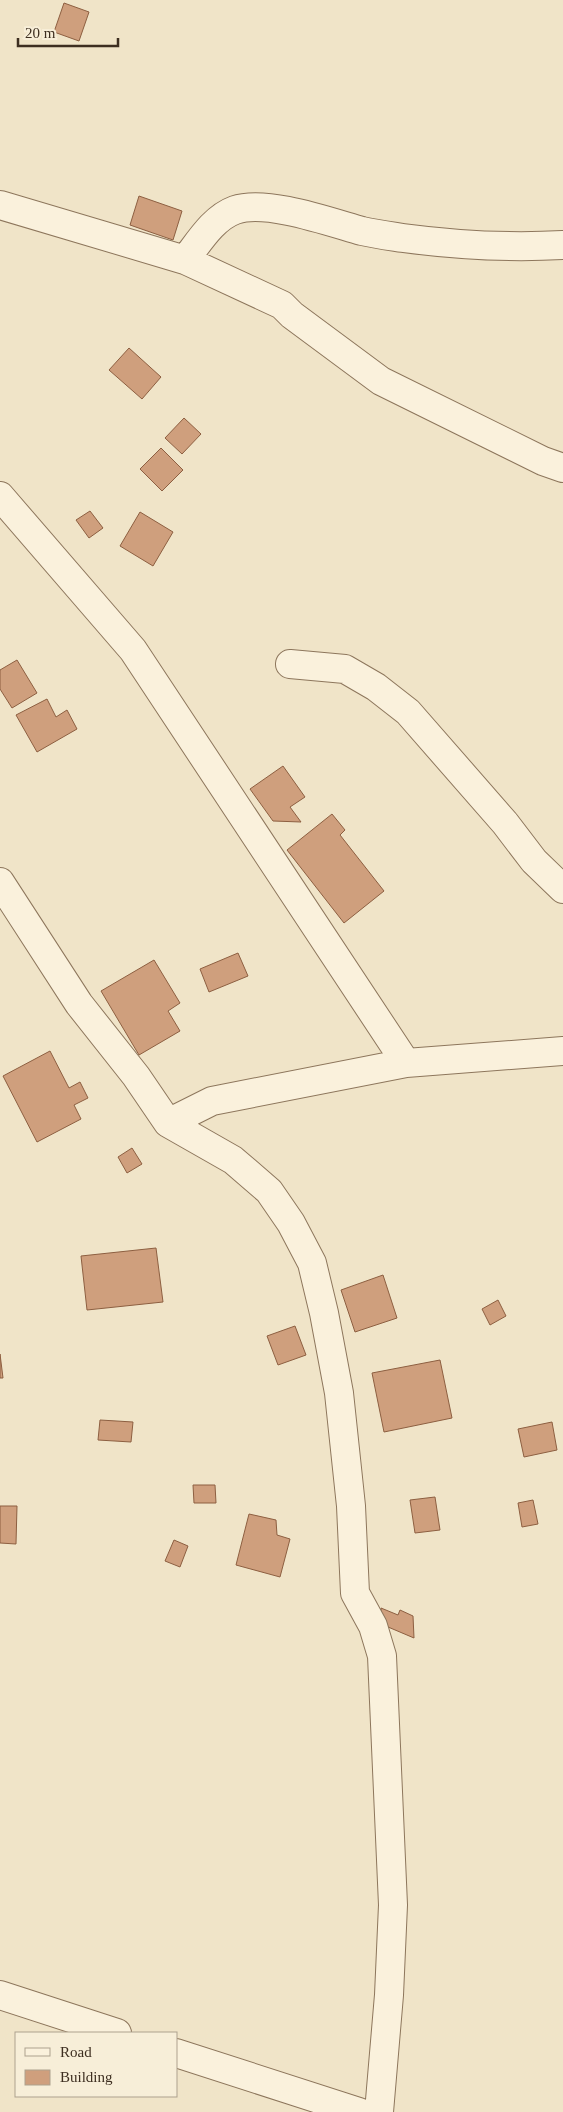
<svg xmlns="http://www.w3.org/2000/svg" width="563" height="2112" viewBox="0 0 563 2112" font-family="'Times New Roman',serif">
<rect width="100%" height="100%" fill="#f0e4c8"/>
<path fill="#cf9f7d" stroke="#8d5f41" d="M64 3 89 12 79 41 54 32Z
M139 196 182 211 173 240 130 225Z
M129 348 161 377 142 399 109 370Z
M184 418 201 434 182 454 165 438Z
M161 448 183 470 162 491 140 469Z
M90 511 103 528 89 538 76 520Z
M140 512 173 532 153 566 120 546Z
M17 660 37 693 12 708 0 689V670Z
M47 699 56 717 67 710 77 729 37 752 16 715Z
M283 766 305 797 290 807 301 822 273 821 250 789Z
M332 814 345 830 340 835 384 891 344 923 287 850Z
M238 953 248 976 209 992 200 969Z
M154 960 180 1003 168 1011 180 1031 139 1055 101 991Z
M50 1051 69 1088 80 1082 88 1098 74 1105 81 1119 37 1142 3 1076Z
M132 1148 142 1164 127 1173 118 1157Z
M156 1248 163 1302 87 1310 81 1256Z
M383 1275 397 1318 355 1332 341 1290Z
M498 1300 506 1316 490 1325 482 1309Z
M295 1326 306 1355 278 1365 267 1336Z
M0 1354 3 1378H0Z
M440 1360 452 1418 384 1432 372 1373Z
M100 1420 133 1422 131 1442 98 1440Z
M552 1422 557 1450 524 1457 518 1429Z
M193 1485H215L216 1503H194Z
M435 1497 440 1530 415 1533 410 1500Z
M533 1500 538 1524 522 1527 518 1503Z
M0 1506H17L16 1544 0 1543Z
M249 1514 276 1520 277 1535 290 1539 280 1577 236 1565Z
M174 1540 188 1546 180 1567 165 1561Z
M381 1608 398 1615 400 1610 413 1616 414 1638 381 1624Z"/>
<g fill="none" stroke-linecap="round" stroke-linejoin="round">
<defs>
<path id="minor" d="M0 205 185 260 282 305 292 315 381 381 543 461 563 468
M185 260C199 242 213 218 235 210 266 199 330 222 362 231 375 234 390 236 403 238 456 245 510 248 563 245
M0 496 133 650 406 1063
M290 664 345 669 376 687 408 712 505 823 534 861 563 889
M0 882 79 1004 136 1076 168 1123 233 1160 269 1191 291 1223 312 1263 324 1313 339 1393 351 1506 355 1593 373 1626 382 1656 393 1905 389 1995 379 2112
M168 1123 212 1101 406 1063 563 1051
M0 1995 117 2033
M176 2053 359 2112"/>
</defs>
<use href="#minor" stroke="#8d765c" stroke-width="30"/>
<use href="#minor" stroke="#faf1dc" stroke-width="28"/>
</g>
<rect x="15" y="2032" width="162" height="65" fill="#f7eed8" stroke="#ada18e"/>
<rect x="25" y="2048" width="25" height="8" fill="#faf1dc" stroke="#ada18e"/>
<text x="60" y="2057" font-size="15" fill="#3d2e20">Road</text>
<rect x="25" y="2070" width="25" height="15" fill="#cf9f7d" stroke="#ada18e"/>
<text x="60" y="2082" font-size="15" fill="#3d2e20">Building</text>
<path d="M18 38v8h100v-8" fill="none" stroke="#3d2e20" stroke-width="2.5"/>
<text x="25" y="38" font-size="15" fill="#3d2e20" stroke="#f7eed8" stroke-width="4" paint-order="stroke">20 m</text>
</svg>
